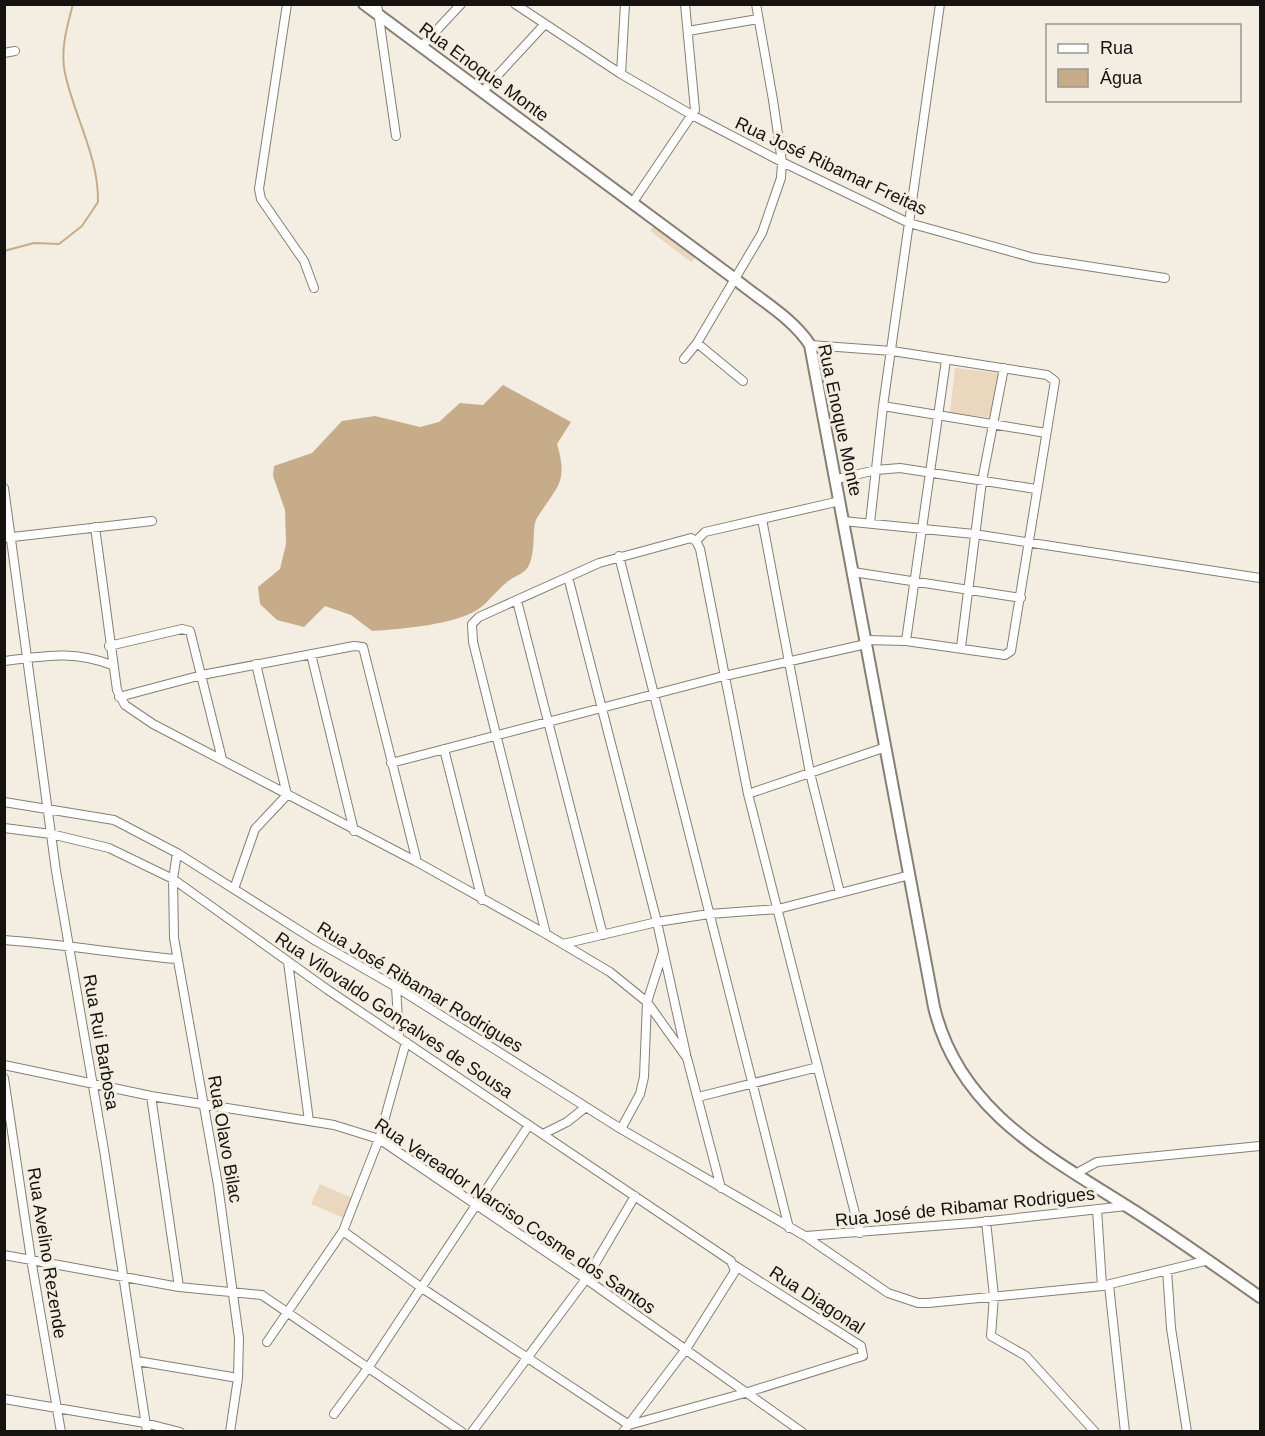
<svg xmlns="http://www.w3.org/2000/svg" width="1265" height="1436" viewBox="0 0 1265 1436" font-family="Helvetica,sans-serif">
<rect width="100%" height="100%" fill="#f4ede2"/>
<path fill="#ead7bd" d="M655 225 697 256 691 262 650 231Z
M955 368 1000 373 993 418 950 413Z
M320 1184 352 1198 344 1218 311 1204Z"/>
<path fill="#c6ac88" d="M503 385 571 422 557 444C569 484 556 487 537 518 531 527 537 551 528 567 524 574 512 577 506 583 497 590 489 601 480 608 457 625 400 629 372 631L351 615 325 606 304 627 277 620 260 604 258 587 280 569 286 544 285 510 273 476 274 466 312 453 342 421 375 416 420 427 439 422 460 403 483 405Z"/>
<g fill="none" stroke-linecap="round" stroke-linejoin="round">
<path stroke="#c6ac88" stroke-width="2" d="M4 251 34 243 59 244 82 226 98 202C99 157 74 116 65 73 60 50 67 27 73 4"/>
<defs>
<path id="minor" d="M287 4 259 189 261 199 304 261 314 288
M377 4 396 136
M515 4 621 74 692 115 782 162 909 223 1034 258 1165 278
M688 31 758 19
M421 47 461 4
M4 53 15 51
M621 74 625 4
M483 91 544 25
M633 202 695 110 685 4
M697 343 743 381
M810 345 892 351 1047 375 1055 381 1011 651 1005 655 906 641 865 640
M684 359 697 343 762 233 781 178 782 162 773 100 756 4
M883 406 1046 433
M837 479 876 470 900 468 1036 489
M4 488 56 871 104 1150 147 1432
M762 519 810 773 840 893
M843 521 974 534 1260 578
M870 523 883 406 940 4
M95 527 117 690 125 705 153 724 417 862 546 934 610 972 647 1002 687 1058 721 1188
M4 538 152 521
M696 541 705 532 840 501
M619 556 789 1228
M853 572 1021 598
M568 577 657 922 686 1054
M517 601 603 935
M906 641 946 360
M109 646 182 629 190 631 222 759
M961 647 982 481 1004 368
M311 654 354 831
M4 661C46 656 72 650 112 665
M256 664 287 795
M119 697 202 675 354 646 363 647 417 862
M444 749 482 900
M391 763 720 677 866 644
M748 794 886 747
M4 802 114 820 177 853 316 941 396 987 621 1129 805 1236 888 1293 918 1303H928L1102 1286 1209 1260
M4 828 51 834 109 848 173 879 328 990 731 1261 735 1271 686 1349 623 1432
M177 853 173 879 174 938 218 1185 239 1338 238 1378 230 1432
M234 889 255 829 287 795
M546 934 473 642 472 624 479 617 599 563 691 538 696 541 700 549 748 794 860 1233
M4 940C63 944 119 954 177 959
M563 944 657 922 709 914 778 909 910 875
M288 962 309 1121
M396 987 399 1036
M4 1065 151 1096 334 1125 379 1139 586 1279 802 1432
M4 1078 31 1259 61 1432
M151 1096 179 1287
M698 1097 818 1067
M621 1129 640 1094 644 1077 647 1002 663 952
M543 1134 567 1122 586 1107
M1077 1173 1097 1162 1260 1146
M1097 1209 1102 1286
M986 1221 994 1296 991 1336 1026 1356 1095 1432
M343 1231 422 1288 629 1425 745 1393 863 1356 861 1346 734 1265
M806 1236 972 1223 1126 1206
M4 1255 179 1287 262 1295 462 1432
M1167 1270 1171 1328 1187 1432
M1109 1285 1125 1432
M267 1342 343 1231 379 1139 406 1042
M137 1361 238 1378
M4 1399 145 1423 180 1432
M334 1414 368 1368 529 1125
M472 1432 586 1279 635 1196"/>
<path id="secondary" d="M364 4 735 279C760 300 793 318 810 345L934 1007C959 1113 1052 1158 1136 1212 1178 1239 1219 1268 1260 1297"/>
</defs>
<use href="#minor" stroke="#867f75" stroke-width="10"/>
<use href="#secondary" stroke="#867f75" stroke-width="14"/>
<use href="#minor" stroke="#fff" stroke-width="8"/>
<use href="#secondary" stroke="#fff" stroke-width="10"/>
</g>
<g text-anchor="middle" stroke-width="6" stroke-linejoin="round" paint-order="stroke">
<g font-size="18" fill="#15130f" stroke="#f4ede2">
<text transform="translate(484 72) rotate(36)" y="6">Rua Enoque Monte</text>
<text transform="translate(831 166) rotate(25)" y="6">Rua José Ribamar Freitas</text>
<text transform="translate(840 420) rotate(78)" y="6">Rua Enoque Monte</text>
<text transform="translate(420 987) rotate(31)" y="6">Rua José Ribamar Rodrigues</text>
<text transform="translate(394 1015) rotate(34)" y="6">Rua Vilovaldo Gonçalves de Sousa</text>
<text transform="translate(101 1042) rotate(80)" y="6">Rua Rui Barbosa</text>
<text transform="translate(225 1139) rotate(80)" y="6">Rua Olavo Bilac</text>
<text transform="translate(965 1207) rotate(-6)" y="6">Rua José de Ribamar Rodrigues</text>
<text transform="translate(515 1216) rotate(34)" y="6">Rua Vereador Narciso Cosme dos Santos</text>
<text transform="translate(47 1253) rotate(81)" y="6">Rua Avelino Rezende</text>
<text transform="translate(817 1300) rotate(33)" y="6">Rua Diagonal</text>
</g>
</g>
<rect width="1265" height="1436" fill="none" stroke="#15130f" stroke-width="12"/>
<rect x="1046" y="24" width="195" height="78" fill="#f4ede2" stroke="#9b968e" stroke-width="1.5"/>
<rect x="1058" y="44" width="30" height="9" fill="#ffffff" stroke="#9b968e" stroke-width="1.5"/>
<text x="1100" y="54" font-size="18" fill="#15130f">Rua</text>
<rect x="1058" y="69" width="30" height="18" fill="#c6ac88" stroke="#9b968e" stroke-width="1.5"/>
<text x="1100" y="84" font-size="18" fill="#15130f">Água</text>
</svg>
